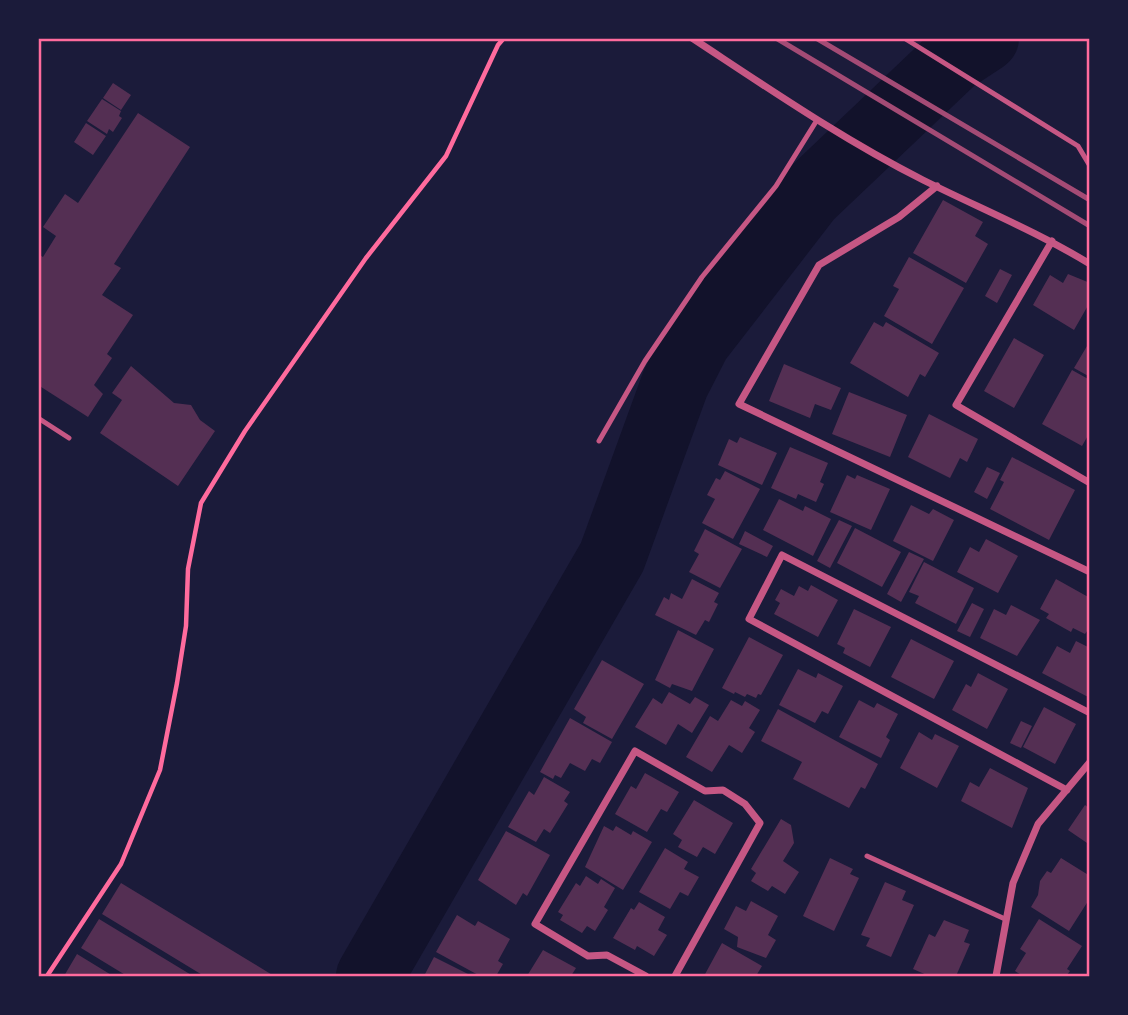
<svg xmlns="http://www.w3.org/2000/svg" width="1128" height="1015" viewBox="0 0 1128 1015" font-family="'Roboto Serif',serif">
<rect width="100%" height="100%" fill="#1b1b3a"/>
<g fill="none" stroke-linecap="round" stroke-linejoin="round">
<path stroke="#12122b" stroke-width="68" d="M370 976 612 557 675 384 697 341 809 196 953 59 985 38"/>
</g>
<path fill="#542f53" d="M113 83 131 95 121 110 103 98Z
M102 99 121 111 119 116 122 118 113 132 109 129 107 134 87 121Z
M138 113 190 147 114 264 121 268 102 295 133 315 107 354 112 358 94 385 103 394 88 417 38 385V254L43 257 56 236 43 227 65 194 78 203Z
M86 123 106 136 93 155 74 142Z
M943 200 983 222 975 236 988 244 966 283 913 253Z
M909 257 964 288 932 344 884 316 899 289 893 286Z
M1000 269 1012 275 997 303 985 296Z
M1068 274 1090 283V302L1074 330 1033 305 1050 275 1063 283Z
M874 322 883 327 886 322 939 353 925 377 920 374 908 397 850 363Z
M1014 338 1044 355 1014 408 984 391Z
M1090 341V377L1074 368Z
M784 364 841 388 831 410 815 404 810 418 769 401Z
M131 366 174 403 191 405 200 420 215 431 178 486 100 433 122 400 112 393Z
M1072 370 1090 380V432L1082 446 1042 424Z
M849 392 907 415 890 457 832 434Z
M929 414 978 439 967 462 960 458 950 478 908 457Z
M740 437 777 453 762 485 718 465 729 439 737 443Z
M790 447 828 463 820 482 824 484 816 502 798 494 796 499 771 488Z
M1012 457 1075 490 1049 540 990 509 1004 482 1000 480Z
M987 467 1000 473 987 499 974 492Z
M725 471 760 489 733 539 702 523 715 499 707 495 716 478 720 480Z
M847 475 855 479 857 475 890 489 871 530 830 512Z
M779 499 803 511 805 506 831 519 813 556 763 530Z
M911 505 929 514 933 509 954 520 933 561 893 541Z
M839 520 852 526 830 568 817 561Z
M855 528 901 552 882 587 837 563Z
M705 529 742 549 720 588 689 572 699 554 694 551Z
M745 531 773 546 767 557 739 544Z
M986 539 1018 556 998 593 957 572 970 547 979 552Z
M909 552 924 559 901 602 887 594Z
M924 562 974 588 956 624 915 603 919 596 909 592Z
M692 579 719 593 714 602 718 604 709 622 705 620 696 635 655 615 664 597 669 600 671 593 682 599Z
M1056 579 1090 598V627L1085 634 1073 628 1071 632 1046 618 1049 614 1040 609Z
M811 585 838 600 818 637 774 614 780 603 775 600 781 589 794 596 799 586 808 591Z
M972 603 984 609 970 637 957 631Z
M1011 605 1040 620 1017 656 980 638 994 609 1006 615Z
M854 609 891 627 870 667 843 653 845 648 837 644Z
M678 630 714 649 692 691 672 684 670 688 655 680Z
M749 637 783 655 761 695 758 694 756 698 747 694 745 697 735 692 734 694 722 688Z
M911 639 954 661 934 699 891 677Z
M1076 641 1090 648V698L1042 673 1057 646 1070 653Z
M602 660 644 684 612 739 583 723 586 717 574 709Z
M798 669 816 678 818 673 843 686 828 714 822 711 815 723 779 705Z
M978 673 1008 689 987 729 952 710 966 684 971 687Z
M669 692 690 704 695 697 709 705 692 733 678 724 666 745 635 727 653 698 662 704Z
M731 700 742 706 745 701 760 710 749 728 755 732 742 753 729 745 712 772 686 757 710 716 718 721Z
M859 700 874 708 877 703 898 714 886 737 890 740 881 758 839 737Z
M1044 707 1076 724 1055 764 1023 747Z
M778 709 878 764 865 789 861 787 849 808 793 779 802 762 761 741Z
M570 718 612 742 600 763 592 759 585 771 570 763 561 778 555 775 553 779 540 772Z
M1021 721 1032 726 1021 748 1010 743Z
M919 732 932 740 935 734 959 746 937 788 900 768Z
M990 768 1028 788 1012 828 961 801 970 782 979 787Z
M645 773 679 792 667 812 661 809 647 832 615 814 631 786 636 789Z
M544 777 570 792 564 801 568 804 550 833 544 829 536 842 508 827 529 791 534 795Z
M694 800 733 823 715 854 703 847 697 857 678 847 682 840 673 834Z
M1085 805 1090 809V845L1068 830Z
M781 819 791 825 794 843 783 861 799 872 785 894 772 886 768 891 751 881 756 873 751 869Z
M604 826 613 831 616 826 631 835 633 831 652 842 623 890 585 867Z
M506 831 550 855 527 896 523 893 516 905 478 880Z
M665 848 688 862 684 869 699 877 688 896 680 892 670 909 639 892Z
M830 858 853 869 850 874 859 878 834 931 803 916Z
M1061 858 1090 876V898L1069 931 1031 907 1038 895 1040 881 1047 871 1051 873Z
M586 876 598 884 601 879 615 888 604 907 608 910 595 931 587 926 582 933 560 920 563 915 558 912 576 883 580 886Z
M885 882 906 891 902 900 914 905 891 957 866 946 870 938 861 935Z
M121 883 274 976H204L102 914Z
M751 901 778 916 768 935 776 940 766 958 737 947 738 937 724 929 736 906 746 911Z
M639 902 665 917 658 930 667 935 654 956 637 946 635 950 613 938 631 908 634 910Z
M457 915 475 926 478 921 510 939 498 961 503 964 496 976H480L436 952Z
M99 919 193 976H127L81 948Z
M1039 919 1082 946 1067 969 1070 971 1066 976H1023L1015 971 1026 953 1020 949Z
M944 920 969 930 964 942 970 944 956 976H929L913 969 929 934 935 937Z
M722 943 762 966 756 976H704Z
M543 950 576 968 571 976H527Z
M77 954 113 976H64Z
M434 957 472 976H424Z"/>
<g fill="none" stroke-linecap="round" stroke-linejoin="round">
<path stroke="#ff6b9d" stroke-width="4.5" d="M47 976 121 864 160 770 177 683 186 626 188 569 201 503 245 431 366 258 446 156 498 45 504 38"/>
<path stroke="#c65784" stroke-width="5" d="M904 38 1078 146 1090 166
M38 418 69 438
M599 441 645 361 702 277 776 186 817 120
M867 856 1005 919"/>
<path stroke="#c65784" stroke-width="7" d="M692 38C768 88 842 139 923 180 979 208 1036 231 1090 264
M937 186 899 217 819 265 739 404 1090 572
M1052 241 956 405 1090 483
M1067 790 749 619 782 555 1090 713
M646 976 607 955 588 956 535 924 635 751 705 791 723 790 745 804 760 823 675 976
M996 976 1013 883 1038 824 1090 762"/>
<path stroke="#a44b75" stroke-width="5" d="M776 38 1090 226
M816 38 1090 200"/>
</g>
<rect width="1128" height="1015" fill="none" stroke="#1b1b3a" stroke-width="80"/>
<rect x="40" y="40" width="1048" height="935" fill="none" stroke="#ff6b9d" stroke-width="2.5"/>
</svg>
